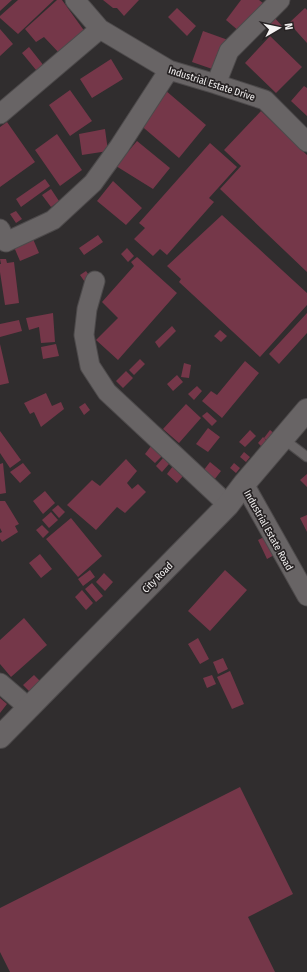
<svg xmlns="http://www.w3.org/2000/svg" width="307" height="972" viewBox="0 0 307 972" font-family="'Fira Sans Condensed',sans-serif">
<rect width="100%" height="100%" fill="#302d2e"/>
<path fill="#753749" d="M0 0H12L0 11Z
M18 0H54L18 34 0 18V16Z
M57 0H62L88 36 61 55 44 37 36 42 25 29Z
M103 0H139L124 16 117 8H113Z
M241 0H259L263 3 240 32 226 20Z
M177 8 196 26 187 36 168 17Z
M305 8 307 10V43L289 23Z
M273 16 282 26 275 32 266 22Z
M0 29 13 44 0 56Z
M203 31 228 40 218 71 192 62Z
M270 36 302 67 276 93 245 63Z
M29 47 48 71 41 76 22 53Z
M111 59 123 79 92 98 80 79Z
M304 86 307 88V116L291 101Z
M70 90 92 121 70 136 49 105Z
M165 90 206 125 179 158 138 123Z
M261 111 307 155V272L220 189 241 166 224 150Z
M7 122 35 162 0 187V127Z
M105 129 108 151 82 155 79 134Z
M57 134 82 170 60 186 35 150Z
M137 141 170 168 153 189 116 166Z
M210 143 237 167 209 198 214 202 167 255 160 249 153 256 134 239 145 228 139 223Z
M45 179 50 186 21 207 16 199Z
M113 181 142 208 126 225 97 201Z
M51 189 59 201 51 207 42 195Z
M16 211 22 219 16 223 10 214Z
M222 215 307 293V305L260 357 179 282 181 279 167 266Z
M30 232 39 253 20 261 11 240Z
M98 235 103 242 84 255 79 248Z
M127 248 134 256 128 262 121 254Z
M137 257 177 293 118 360 96 340 118 318 102 302 134 266 131 262Z
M0 259H6L7 263 14 262 19 303 5 305 0 272V264H1Z
M86 271 93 281 87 285 80 275Z
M53 313 55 342 41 343 39 327 29 330 26 318Z
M307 313V333L279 364 269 354Z
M19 320 22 331 0 337V324Z
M172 326 176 331 159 348 155 342Z
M220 330 227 336 221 342 214 336Z
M0 344 9 383 0 385Z
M56 344 59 356 43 359 41 347Z
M140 359 145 364 134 375 129 370Z
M245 361 259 373 222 418 202 401 211 391 217 395Z
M184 363 191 365 189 378 181 377Z
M126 371 133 378 123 388 116 381Z
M177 375 183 382 173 391 167 384Z
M197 386 202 391 194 400 188 394Z
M46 393 52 406 61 402 64 409 41 427 34 412 30 414 24 403Z
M85 403 90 410 84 415 79 407Z
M186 404 201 418 179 443 163 429Z
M207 412 217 421 212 426 202 416Z
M208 428 220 437 208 452 196 444Z
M250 430 256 436 245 447 239 442Z
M270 430 275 434 268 441 264 438Z
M0 431 21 460 10 468 0 453Z
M263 437 268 442 263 448 258 443Z
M151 446 162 456 155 463 145 454Z
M244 452 250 457 246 462 240 457Z
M163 458 169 464 162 472 156 466Z
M126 459 137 471 127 483 132 489 138 484 146 492 125 513 117 507 96 530 67 505 92 480 100 486Z
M210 462 221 471 214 480 203 471Z
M3 463 6 493 0 494V464Z
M23 463 31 473 20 483 10 472Z
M234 463 240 468 236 473 230 468Z
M173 466 183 476 177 483 167 474Z
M307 474V487L300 480Z
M45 491 55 503 43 514 33 501Z
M0 501H5L19 524 15 526 18 532 2 542 0 539V533L2 532 0 528Z
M58 505 65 512 59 518 52 510Z
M51 512 58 520 49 528 42 520Z
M307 515V532L300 518Z
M71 518 102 556 78 577 46 539Z
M42 525 49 532 43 538 36 530Z
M268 535 278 553 267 559 258 540Z
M40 554 52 569 41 578 29 563Z
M90 570 95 577 83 586 78 579Z
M225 570 247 590 210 631 188 611Z
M104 573 113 582 105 591 96 582Z
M92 583 103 596 96 602 85 589Z
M82 590 93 603 86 610 75 597Z
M24 618 47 645 11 677 0 664V640Z
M198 638 209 659 200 664 188 644Z
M223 658 228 669 218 674 213 662Z
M230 671 244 704 232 709 217 677Z
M34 675 41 682 30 692 23 685Z
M212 675 216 684 207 688 203 678Z
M0 698 7 704 0 713Z
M240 787 293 894 248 917 275 972H10L0 952V908Z"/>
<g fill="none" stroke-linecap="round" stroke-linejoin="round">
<defs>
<path id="lane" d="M282 438 307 457"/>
<path id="street" d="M75 0 100 29 169 70 216 84 265 100 307 142
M216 84 229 51 280 0
M0 114 100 29
M0 229 6 242 53 220 93 183 119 147 169 70
M95 281 87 309 84 335 90 366 107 392 228 505
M244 484 307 596
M0 683 29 708"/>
<path id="secondary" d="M0 737 228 505 244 484 307 410"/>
</defs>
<use href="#lane" stroke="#4d4a4b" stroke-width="11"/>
<use href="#street" stroke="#4d4a4b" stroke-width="21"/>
<use href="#secondary" stroke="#4d4a4b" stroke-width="24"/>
<use href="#lane" stroke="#686465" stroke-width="9"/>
<use href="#street" stroke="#686465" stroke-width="19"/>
<use href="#secondary" stroke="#686465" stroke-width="22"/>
</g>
<g text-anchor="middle" stroke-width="3.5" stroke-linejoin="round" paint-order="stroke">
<g font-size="10" fill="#f4f2f2" stroke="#272324">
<text transform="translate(212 83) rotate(18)" y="4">Industrial Estate Drive</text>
<text transform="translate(269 530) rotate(61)" y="4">Industrial Estate Road</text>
<text transform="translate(157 577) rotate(-45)" y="4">City Road</text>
</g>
</g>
<g transform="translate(279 28) rotate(81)" stroke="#272324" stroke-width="3" paint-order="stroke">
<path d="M0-3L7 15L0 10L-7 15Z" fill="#f4f2f2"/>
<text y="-6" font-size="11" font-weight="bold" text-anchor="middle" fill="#f4f2f2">N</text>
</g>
</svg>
